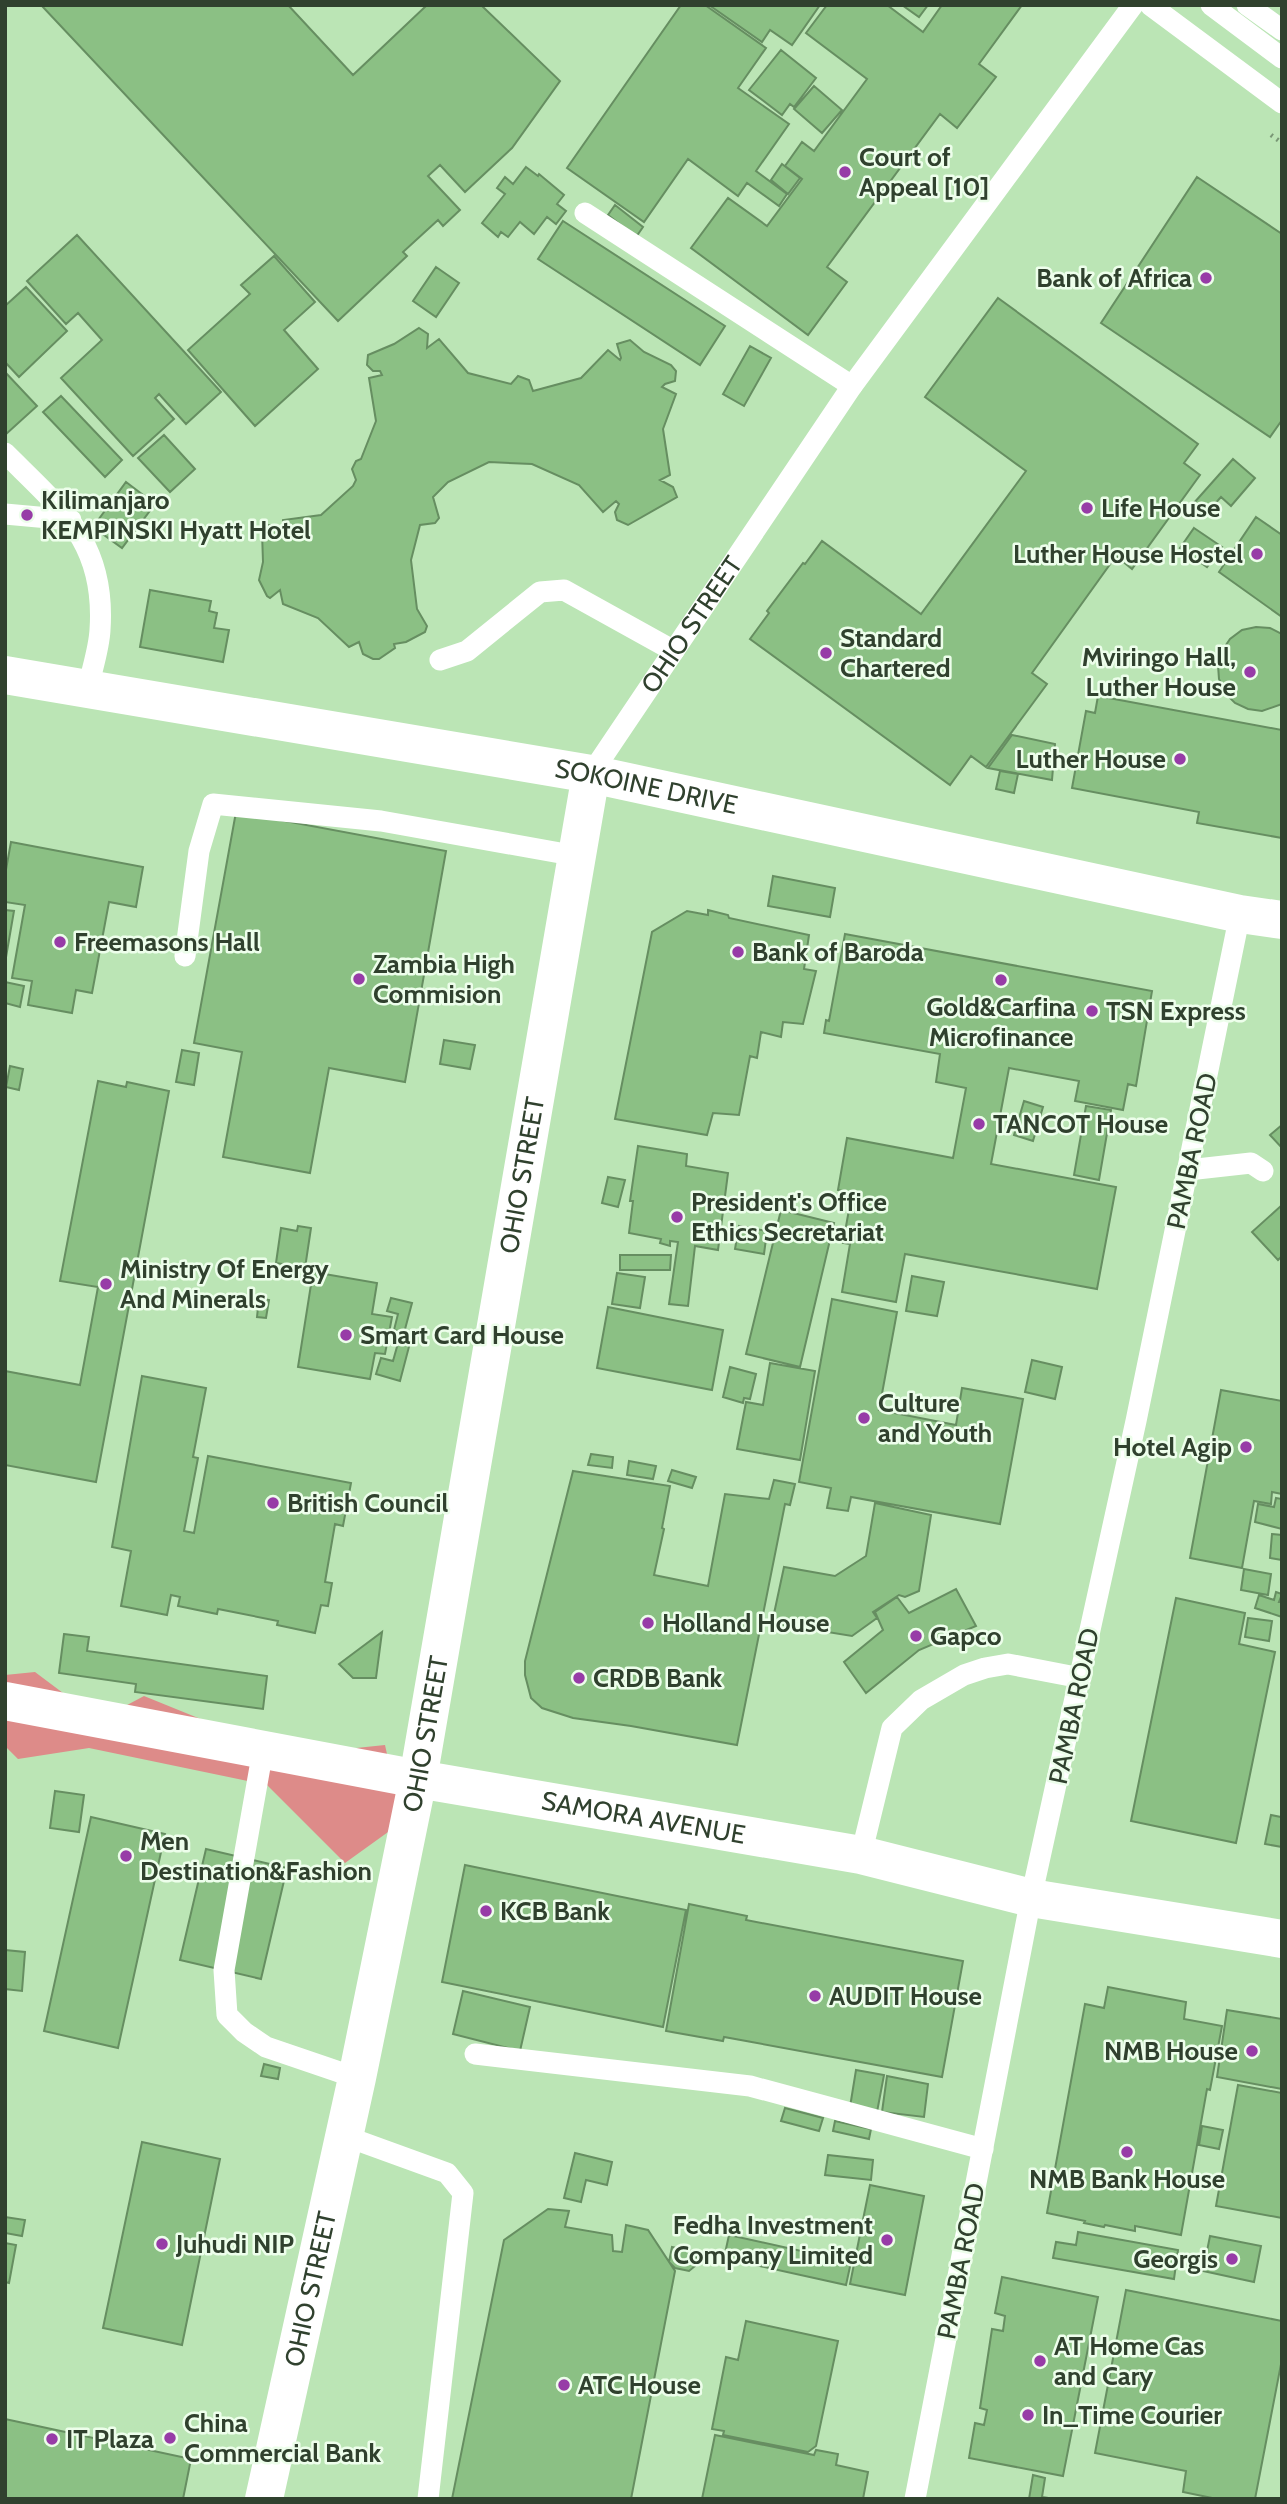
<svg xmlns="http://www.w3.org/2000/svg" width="1287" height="2504" viewBox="0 0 1287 2504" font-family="Cabin,sans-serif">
<rect width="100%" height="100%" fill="#bbe5b5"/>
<path fill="#dd8b89" d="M35 1672 99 1720 144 1696 289 1755 385 1745 402 1822 345 1863 267 1785 89 1748 18 1759 5 1746V1675Z"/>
<path fill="#8bc084" stroke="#668e61" stroke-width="2" d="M41 5H288L353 75 427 5H481L560 81 512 148 465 192 440 165 428 176 460 210 443 226 438 220 403 252 407 256 338 321Z
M681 5H705L766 48 738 88 789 124 756 171 787 194 779 206 747 183 738 196 688 159 644 222 567 168Z
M709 5H820L792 45 770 30 762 42Z
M827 5H887L923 32 942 5H1022L979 64 996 77 957 128 940 114 827 267 847 282 808 335 691 248 728 198 767 226 802 179 785 166 802 142 814 151 867 79 806 33Z
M902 5H928L919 17Z
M781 50 816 78 794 107 790 104 782 115 749 90Z
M814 86 842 110 822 133 794 109Z
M782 164 800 178 788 194 771 180Z
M526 167 538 176 539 174 564 195 557 204 566 211 556 224 547 217 534 234 520 222 508 237 501 232 498 237 482 223 505 194 497 188 505 177 513 184Z
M1197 177 1282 234V420L1270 437 1101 323Z
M615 205 643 227 636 237 608 215Z
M563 221 725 326 700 365 538 259Z
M77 235 221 392 186 424 159 394 155 398 174 419 133 456 61 378 102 340 78 313 66 324 27 281Z
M274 256 315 302 284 330 318 369 255 426 188 350 250 294 241 285Z
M436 267 459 283 436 317 413 301Z
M26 287 67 331 19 377 5 362V306Z
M998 298 1198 444 1184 463 1200 475 1132 569 1116 556 1032 673 1047 684 986 767 971 756 950 785 750 639 769 613 767 611 803 563 805 564 822 541 921 614 1026 471 925 397Z
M419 328 428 334 427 348 439 339 468 373 511 384 518 376 529 380 533 391 581 378 608 350 620 360 621 358 617 344 630 340 644 352 671 365 676 371 675 381 665 384 662 387 676 394 663 429 670 475 660 480 673 487 677 497 628 525 617 520 615 512 619 504 616 501 603 512 579 485 532 464 489 462 448 482 433 497 439 518 435 523 420 525 411 560 417 609 427 626 425 632 406 642 394 644 395 648 379 659H373L363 654 359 642 349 647 318 618 283 604 280 590 270 598 267 596 259 580 263 562 262 532 269 525H273L282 534H284L283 520 321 515 353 486 356 480 352 469 356 461 361 459 376 421 369 378 382 375 380 371H373L367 365 368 355 394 344Z
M750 346 771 358 744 406 723 394Z
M5 372 37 406 5 435Z
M61 396 122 460 105 477 43 412Z
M164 435 195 469 170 492 138 458Z
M1233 459 1255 478 1231 506 1221 497 1205 515 1193 504Z
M126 482 155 504 122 548 93 527Z
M1256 517 1282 535V617L1219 572Z
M1194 528 1222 547 1207 567 1180 548Z
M150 590 211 601 209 611 217 613 214 628 229 630 223 662 140 647Z
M1256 627 1270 628 1282 634V704L1262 711 1248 709 1235 703 1225 693 1219 679 1218 665 1222 651 1230 639 1242 630Z
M1098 696 1282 730V838L1197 823 1199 812 1072 788 1086 711 1095 713Z
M1012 735 1055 744 1052 780 988 768Z
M1000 771 1018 774 1014 793 996 789Z
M236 812 446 851 405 1082 329 1068 310 1173 223 1157 242 1052 194 1043Z
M11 842 143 867 136 907 109 902 92 993 76 990 72 1013 28 1005 32 981 12 978 25 905 5 902V875Z
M773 876 835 888 830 917 768 906Z
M5 910 14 911 5 963Z
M708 910 728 915 729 918 809 935 804 969 816 971 803 1024 783 1022 781 1037 761 1032 757 1058 750 1056 739 1115 713 1113 707 1135 615 1119 652 932 687 911 708 915Z
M845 934 1152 991 1136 1086 1128 1084 1123 1110 1075 1101 1079 1081 1009 1068 991 1164 1116 1187 1097 1289 905 1254 896 1302 842 1292 850 1244 843 1243 852 1193 838 1190 847 1138 953 1158 966 1088 936 1082 940 1054 824 1033 826 1020 829 1021Z
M5 982 24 986 20 1007 5 1003Z
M444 1040 475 1045 470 1069 440 1064Z
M182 1050 199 1053 194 1085 176 1082Z
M10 1066 23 1069 19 1090 6 1087Z
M98 1081 126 1087 127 1082 169 1091 96 1482 5 1465V1371L80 1385 98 1287 60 1281Z
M1024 1101 1043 1107 1033 1141 1014 1135Z
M1086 1106 1111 1110 1099 1180 1074 1175Z
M1282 1125V1148L1270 1135Z
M638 1146 687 1154 686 1166 728 1173 718 1250 695 1246 688 1306 669 1304 678 1242 670 1241V1246L660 1243 661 1239 629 1233 633 1201H630Z
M608 1177 625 1180 618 1207 602 1203Z
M1282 1205V1256L1278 1260 1252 1232Z
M781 1210 834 1223 800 1367 746 1354Z
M298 1226 311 1228 305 1268 276 1263 281 1228 297 1231Z
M739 1226 767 1231 764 1254 735 1249Z
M620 1255H671L670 1270H620Z
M313 1272 377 1283 372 1314 392 1317 385 1354 375 1353 370 1379 298 1367Z
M617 1273 645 1277 640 1308 612 1304Z
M912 1276 944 1282 937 1316 906 1311Z
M259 1298 269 1300 266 1318 257 1317Z
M391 1298 412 1303 404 1333 394 1330 398 1314 387 1311Z
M832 1299 897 1312 879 1410 956 1425 962 1388 1023 1399 1000 1524 851 1497 848 1511 827 1508 831 1488 799 1482Z
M608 1307 723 1330 712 1390 597 1368Z
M400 1336 411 1339 400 1381 376 1374 381 1358 393 1361Z
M1032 1360 1062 1367 1055 1399 1025 1392Z
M770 1363 815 1371 800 1460 737 1449 746 1402 763 1405Z
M730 1367 756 1374 750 1399 744 1398 743 1403 723 1397Z
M142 1376 206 1388 193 1457 198 1458 184 1531 194 1533 208 1456 351 1483 343 1526 335 1524 325 1582 332 1583 328 1606 321 1605 315 1633 277 1625 278 1621 218 1609 217 1614 178 1606 180 1597 171 1595 167 1615 121 1606 131 1551 112 1547Z
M1221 1390 1282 1401V1494L1272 1492 1271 1504 1254 1501 1242 1568 1190 1558Z
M591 1454 613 1457 612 1468 588 1465Z
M629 1461 656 1466 653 1479 627 1475Z
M672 1470 696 1477 692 1488 668 1481Z
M573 1471 670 1486 662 1528 664 1529 654 1575 708 1586 725 1494 769 1499 774 1480 795 1484 790 1505 785 1504 737 1745 631 1726 573 1718 542 1708 531 1698 525 1675V1661Z
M1276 1498 1282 1499V1529L1255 1522 1258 1504 1274 1507Z
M875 1503 931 1515 919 1591 905 1597 899 1595 873 1612 877 1618 852 1636 772 1623 784 1567 835 1576 866 1556Z
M1272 1534 1282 1535V1560L1270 1558Z
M1244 1569 1271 1574 1268 1595 1241 1590Z
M956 1589 976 1626 919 1650 866 1693 844 1662 883 1630 875 1612 897 1597 909 1613Z
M1276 1592 1282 1594 1279 1602H1282V1617L1255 1608 1259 1595 1274 1600Z
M1176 1598 1245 1613 1239 1644 1275 1652 1236 1843 1131 1821Z
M1248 1618 1272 1621 1269 1641 1245 1637Z
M382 1632 376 1678H353L339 1664Z
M64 1634 89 1637 87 1651 267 1676 263 1709 135 1692 136 1684 59 1673Z
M55 1791 84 1795 79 1832 50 1828Z
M1282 1812V1847L1265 1844 1271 1815 1281 1817Z
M91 1817 165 1834 118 2048 44 2031Z
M206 1849 287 1868 261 1979 180 1960Z
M465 1865 686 1910 663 2027 442 1982Z
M689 1904 747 1916 746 1920 963 1961 942 2077 724 2037 723 2041 666 2031Z
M5 1950 25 1952 22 1991 5 1989Z
M1108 1987 1186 2002 1184 2019 1222 2026 1210 2090 1207 2089 1181 2235 1135 2226V2231L1105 2225 1104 2227 1084 2223 1085 2221 1047 2213 1085 2004 1104 2008Z
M463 1991 530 2007 520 2051 453 2034Z
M1227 2010 1282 2019V2089L1217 2077Z
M264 2064 280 2068 278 2079 261 2076Z
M856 2070 884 2075 877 2112 850 2107Z
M887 2076 928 2084 924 2117 882 2112Z
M1238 2085 1282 2093V2218L1216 2206Z
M785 2108 823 2118 819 2131 781 2121Z
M835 2121 871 2129 869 2139 833 2131Z
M1202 2126 1223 2130 1219 2149 1199 2145Z
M142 2142 220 2159 182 2345 103 2328Z
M575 2153 612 2162 607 2185 586 2180 581 2202 564 2198Z
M828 2155 873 2160 871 2180 825 2175Z
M870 2185 924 2196 905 2295 850 2284Z
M548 2209 569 2211 565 2227 612 2235 613 2251 622 2252 626 2225 648 2230 675 2271 631 2499H452L504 2240Z
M5 2217 25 2220 22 2236 5 2233Z
M1078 2232 1178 2250 1174 2279 1053 2258 1056 2242 1076 2245Z
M729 2235 851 2262 846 2285 724 2258Z
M1210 2236 1261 2246 1254 2282 1203 2271Z
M5 2243 16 2245 9 2283 5 2282Z
M672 2247 697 2252 695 2266 689 2271 675 2268 669 2262Z
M1002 2277 1098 2297 1063 2476 969 2458 975 2423 984 2425 987 2410 980 2408 992 2329 1003 2331 1005 2316 995 2313Z
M1126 2290 1282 2321V2359L1255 2499H1217L1183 2492 1186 2471 1095 2453Z
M746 2321 838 2341 816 2446 808 2452 723 2435 724 2431 712 2429 726 2357 738 2360Z
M5 2419 191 2459 183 2499H5Z
M715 2435 814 2455 816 2450 838 2454 836 2465 868 2472 863 2499H702Z
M1033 2475 1045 2478 1042 2497 1055 2499H1029Z"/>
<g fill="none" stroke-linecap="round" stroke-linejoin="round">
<path stroke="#799775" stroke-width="4.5" stroke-dasharray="2 5" stroke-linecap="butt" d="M1271 135 1282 143"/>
<g stroke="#fff" stroke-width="21">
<path d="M1150 5 1282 103"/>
<path d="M1211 5 1282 58"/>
<path d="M1247 5 1282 30"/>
<path d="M585 213 852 386"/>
<path d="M5 453C62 510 106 542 100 630 99 649 92 669 88 688"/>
<path d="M5 514 71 520"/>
<path d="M440 660 467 651 540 592 564 590 674 651"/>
<path id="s1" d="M591 774 852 386 1133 5"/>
<path d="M185 956 199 851 213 804 381 821 577 856"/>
<path d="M1188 1170 1251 1163 1263 1171"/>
<path d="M263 1750 224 1970 227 2015 244 2032 266 2047 357 2078"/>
<path d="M861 1855 892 1728 921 1700 964 1675 985 1668 1008 1664 1081 1678"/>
<path d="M475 2054 750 2086 983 2149"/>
<path d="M345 2136 447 2173 463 2193 428 2499"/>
<path d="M915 2499 1031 1898 1136 1421 1240 914"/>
</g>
<g stroke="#fff" stroke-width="38">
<path id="s2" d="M5 675 591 774 1240 914 1282 920"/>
<path id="s3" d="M5 1701 418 1779 861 1855 1031 1898 1282 1939"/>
<path id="s4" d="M264 2499 357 2078 418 1779 591 774"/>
</g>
</g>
<g fill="#973ca7" stroke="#edfeeb" stroke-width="2.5">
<circle cx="845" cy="172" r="7"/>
<circle cx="1206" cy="278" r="7"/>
<circle cx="1087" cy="508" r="7"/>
<circle cx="27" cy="515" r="7"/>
<circle cx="1257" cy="554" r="7"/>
<circle cx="826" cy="653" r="7"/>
<circle cx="1250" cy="672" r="7"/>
<circle cx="1180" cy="759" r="7"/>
<circle cx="60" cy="942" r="7"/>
<circle cx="738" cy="952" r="7"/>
<circle cx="359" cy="979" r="7"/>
<circle cx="1001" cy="980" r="7"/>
<circle cx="1092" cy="1011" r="7"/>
<circle cx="979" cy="1124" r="7"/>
<circle cx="677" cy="1217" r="7"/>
<circle cx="106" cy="1284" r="7"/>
<circle cx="346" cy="1335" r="7"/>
<circle cx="864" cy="1418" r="7"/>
<circle cx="1246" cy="1447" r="7"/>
<circle cx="273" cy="1503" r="7"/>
<circle cx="648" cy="1623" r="7"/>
<circle cx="916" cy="1636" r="7"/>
<circle cx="579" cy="1678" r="7"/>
<circle cx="126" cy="1856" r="7"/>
<circle cx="486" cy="1911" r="7"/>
<circle cx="815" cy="1996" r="7"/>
<circle cx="1252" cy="2051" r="7"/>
<circle cx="1127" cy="2152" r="7"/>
<circle cx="887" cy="2240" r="7"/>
<circle cx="162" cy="2244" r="7"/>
<circle cx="1232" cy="2259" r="7"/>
<circle cx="1040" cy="2361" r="7"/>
<circle cx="564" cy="2385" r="7"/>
<circle cx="1028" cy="2415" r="7"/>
<circle cx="170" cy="2438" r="7"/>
<circle cx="52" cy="2439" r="7"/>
</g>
<g text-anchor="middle" stroke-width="5" stroke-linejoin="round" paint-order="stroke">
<g font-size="26" font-weight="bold" fill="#30412e" stroke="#edfeeb" text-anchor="start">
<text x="859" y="166">Court of<tspan x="859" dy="30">Appeal [10]</tspan></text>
<text x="1192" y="287" text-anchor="end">Bank of Africa</text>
<text x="41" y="509">Kilimanjaro<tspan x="41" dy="30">KEMPINSKI Hyatt Hotel</tspan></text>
<text x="1101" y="517">Life House</text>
<text x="1243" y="563" text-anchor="end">Luther House Hostel</text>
<text x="840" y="647">Standard<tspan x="840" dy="30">Chartered</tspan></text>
<text x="1236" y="666" text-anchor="end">Mviringo Hall,<tspan x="1236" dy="30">Luther House</tspan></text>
<text x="1166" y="768" text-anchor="end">Luther House</text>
<text x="74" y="951">Freemasons Hall</text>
<text x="752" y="961">Bank of Baroda</text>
<text x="373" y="973">Zambia High<tspan x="373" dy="30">Commision</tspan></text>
<text x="1001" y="1016" text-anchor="middle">Gold&amp;Carfina<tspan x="1001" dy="30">Microfinance</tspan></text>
<text x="1106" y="1020">TSN Express</text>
<text x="993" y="1133">TANCOT House</text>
<text x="691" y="1211">President's Office<tspan x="691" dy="30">Ethics Secretariat</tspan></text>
<text x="120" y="1278">Ministry Of Energy<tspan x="120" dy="30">And Minerals</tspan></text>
<text x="360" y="1344">Smart Card House</text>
<text x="878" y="1412">Culture<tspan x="878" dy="30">and Youth</tspan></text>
<text x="1232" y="1456" text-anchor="end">Hotel Agip</text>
<text x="287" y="1512">British Council</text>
<text x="662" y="1632">Holland House</text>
<text x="930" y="1645">Gapco</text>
<text x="593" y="1687">CRDB Bank</text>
<text x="140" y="1850">Men<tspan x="140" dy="30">Destination&amp;Fashion</tspan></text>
<text x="500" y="1920">KCB Bank</text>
<text x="829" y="2005">AUDIT House</text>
<text x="1238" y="2060" text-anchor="end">NMB House</text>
<text x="1127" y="2188" text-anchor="middle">NMB Bank House</text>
<text x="873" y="2234" text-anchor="end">Fedha Investment<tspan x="873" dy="30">Company Limited</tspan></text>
<text x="176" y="2253">Juhudi NIP</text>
<text x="1218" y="2268" text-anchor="end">Georgis</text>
<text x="1054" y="2355">AT Home Cas<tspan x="1054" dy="30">and Cary</tspan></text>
<text x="578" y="2394">ATC House</text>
<text x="1042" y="2424">In_Time Courier</text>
<text x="184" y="2432">China<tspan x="184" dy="30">Commercial Bank</tspan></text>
<text x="66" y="2448">IT Plaza</text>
</g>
<g font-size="26" fill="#30412e" stroke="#edfeeb">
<text dy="9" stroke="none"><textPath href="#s1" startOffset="180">OHIO STREET</textPath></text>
<text dy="9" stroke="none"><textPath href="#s2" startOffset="651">SOKOINE DRIVE</textPath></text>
<text transform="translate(1192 1151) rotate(-78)" y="9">PAMBA ROAD</text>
<text dy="9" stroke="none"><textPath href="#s4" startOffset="1349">OHIO STREET</textPath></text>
<text transform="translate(1074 1706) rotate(-78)" y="9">PAMBA ROAD</text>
<text dy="9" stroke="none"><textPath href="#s4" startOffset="782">OHIO STREET</textPath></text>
<text dy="9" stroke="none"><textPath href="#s3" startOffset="649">SAMORA AVENUE</textPath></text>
<text transform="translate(961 2261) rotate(-79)" y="9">PAMBA ROAD</text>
<text dy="9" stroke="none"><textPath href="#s4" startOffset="215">OHIO STREET</textPath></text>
</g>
</g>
<rect width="1287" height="2504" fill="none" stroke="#30412e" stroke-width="14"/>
</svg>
